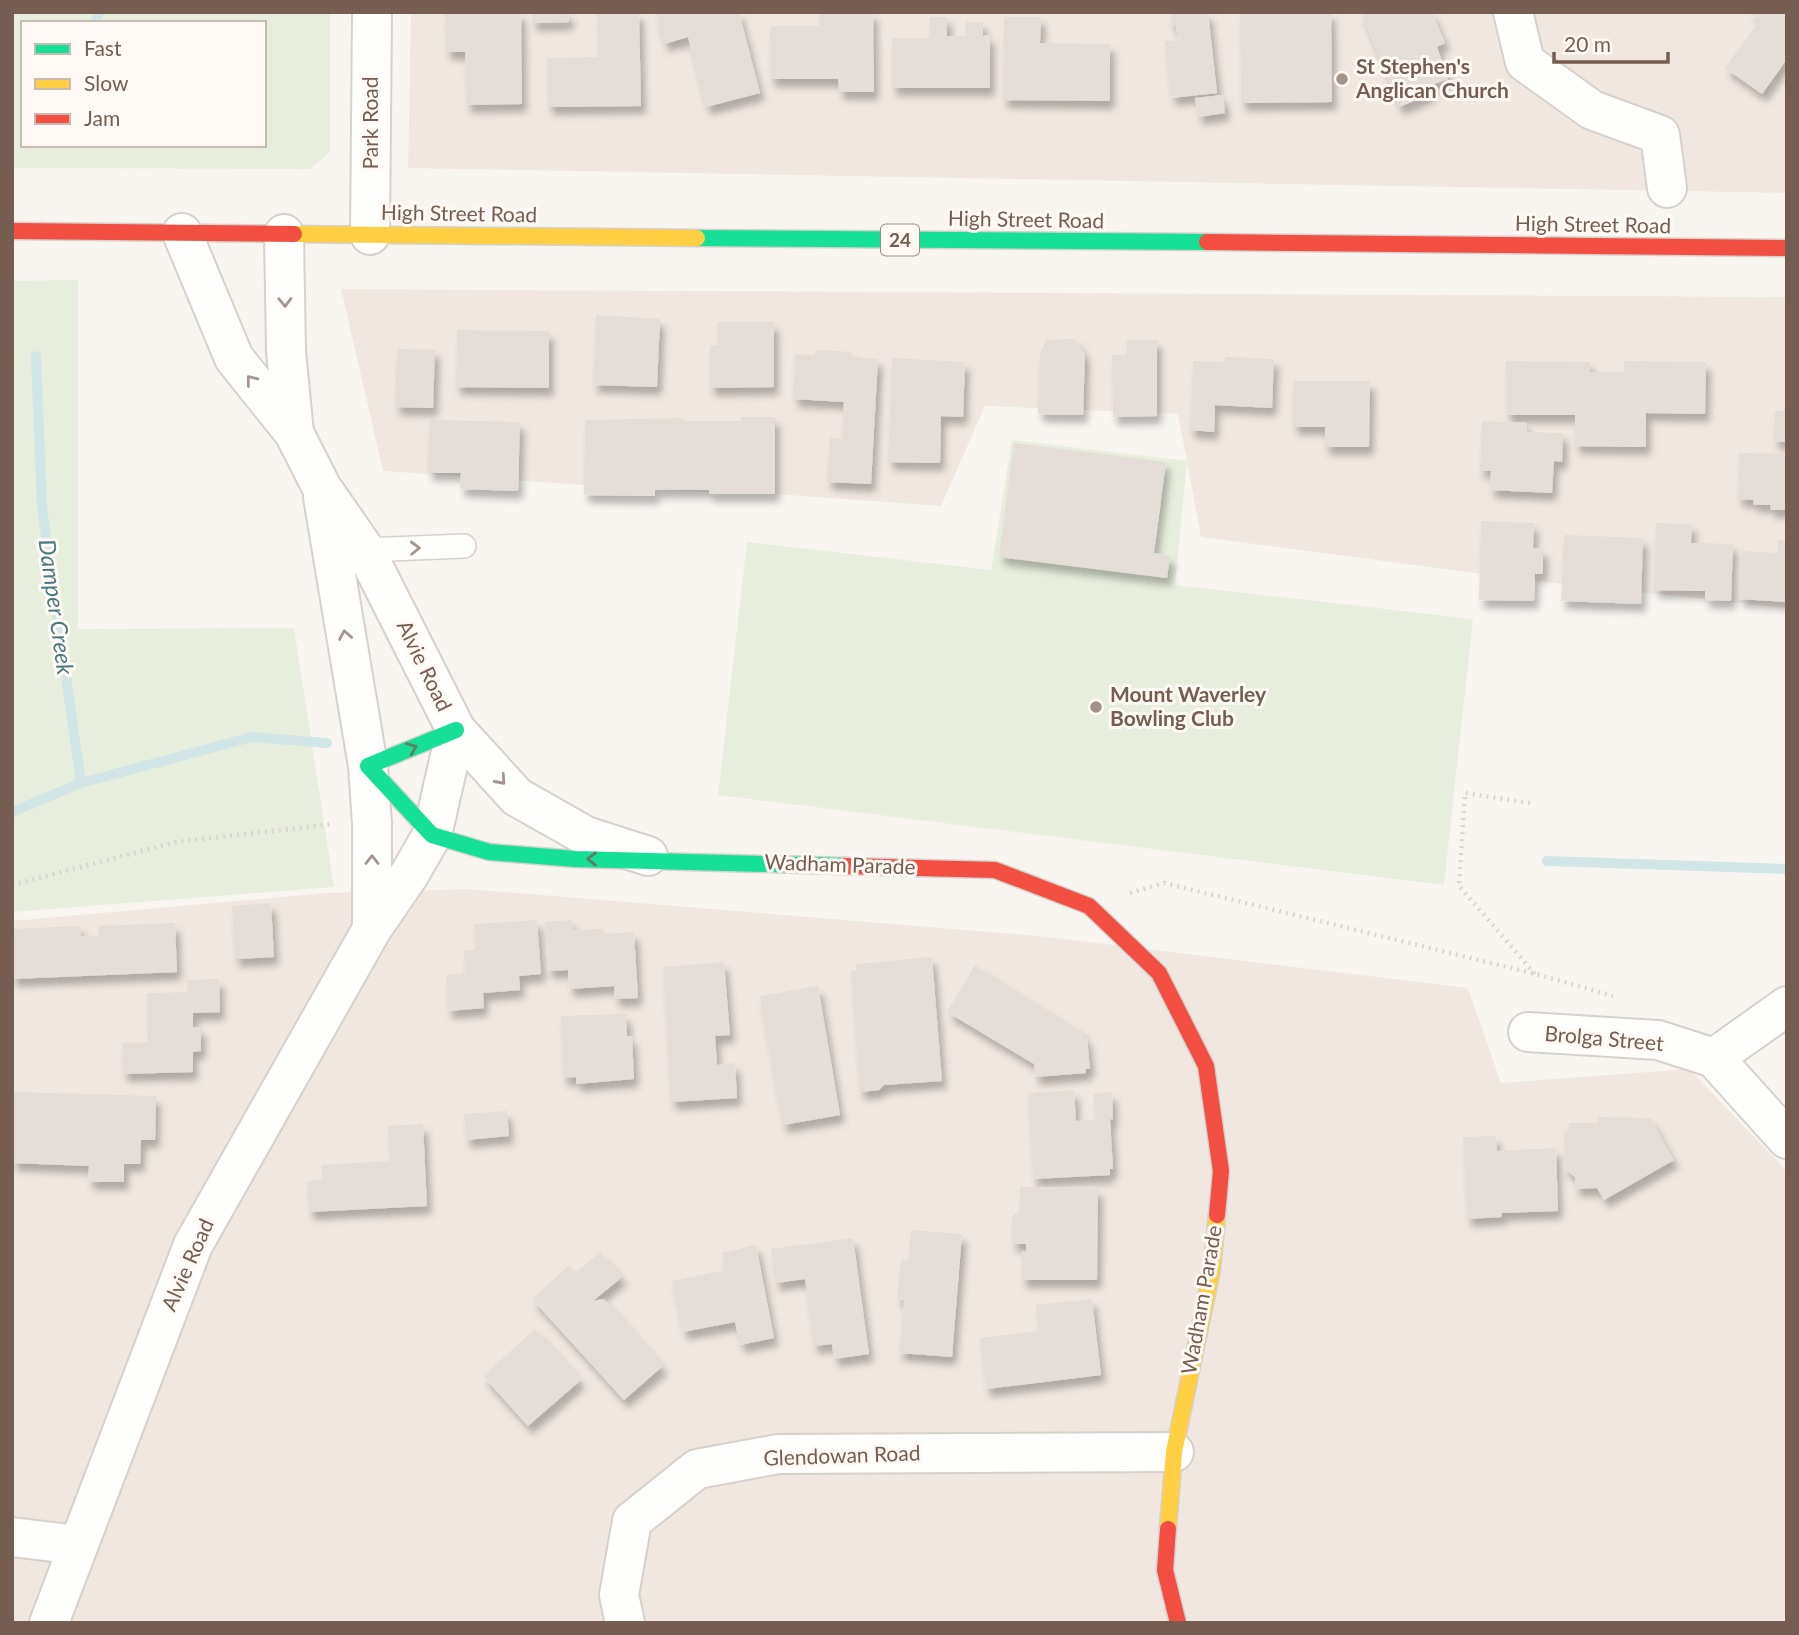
<svg xmlns="http://www.w3.org/2000/svg" width="1799" height="1635" viewBox="0 0 1799 1635" font-family="Lato,sans-serif">
<defs>
<filter id="shadow"><feDropShadow dx="4.5" dy="8" stdDeviation="3.5" flood-color="#0004"/></filter>
</defs>
<rect width="100%" height="100%" fill="#f8f5f1"/>
<path fill="#f0e7e0" d="M411 12H1787V193L408 168Z
M341 289 1787 297V608L1536 581 1201 537 1178 414 985 406 941 506 775 494 655 490 383 471Z
M468 889 1039 936 1468 988 1501 1083 1689 1069 1787 1171V1623H12V921L327 893Z"/>
<path fill="#e7eedd" fill-rule="evenodd" d="M12 12H330V152L310 169 12 168ZM23 23H264V145H23Z
M78 280V629L294 628 334 887 12 912V281Z
M1012 440 1187 461 1175 585 1473 619 1444 885 718 795 747 542 991 570Z"/>
<g fill="none" stroke-linecap="round" stroke-linejoin="round">
<path stroke="#d3e6e7" stroke-width="10" d="M95 23 99 12
M81 783 252 737 327 743
M12 812 81 783 42 507 36 356
M1547 861 1787 869"/>
</g>
<path fill="#e5ded8" filter="url(#shadow)" d="M445 12H521L522 104 466 105 465 52H446Z
M532 12H569V22L532 23Z
M597 12H639L641 106 548 107 547 58 598 57Z
M656 12H739L760 93 706 107 688 37 664 44Z
M819 12H873L874 92H839L838 79H770V26H819Z
M1170 12H1208L1217 93 1171 98 1165 41 1178 40 1176 26H1172Z
M1240 12H1331L1332 102 1241 103Z
M1361 12H1432L1445 43 1437 47 1448 79 1429 86 1431 94 1399 107Z
M1749 12H1787V59L1762 94 1725 68 1760 20Z
M930 17H947V36H966V22H983V36L990 35V88H892V38H930Z
M1004 17H1041L1040 43 1110 44V101L1003 100Z
M1223 95 1225 113 1198 117 1195 98Z
M596 315 660 319 657 387 593 385Z
M718 322H774V387L710 388V345H718Z
M457 330 549 331V388L456 387Z
M1075 339 1085 354 1083 415 1038 414 1040 354 1046 340Z
M1127 340H1157V416L1113 417 1112 355H1127Z
M397 349 435 350 433 408 395 407Z
M815 350 851 352V357L878 359 871 484 827 482 830 438 842 439 844 402 793 399 795 354 815 355Z
M1225 357 1274 359 1272 408 1215 405 1214 432 1190 430 1193 361 1225 362Z
M892 358 965 362 963 417 941 416 940 463 888 462Z
M1506 361 1590 362V372H1624V361L1706 362 1705 414 1646 413V447L1575 446V415H1506Z
M1293 381H1370L1369 447H1325V427H1293Z
M1785 396H1787V442L1774 441 1775 411H1784Z
M741 417H775V494H709V490H655V496L584 495 585 420 683 418V421H741Z
M429 420 520 422 518 491 460 489 461 473H428Z
M1482 421 1527 423V432L1563 433 1562 462 1554 461 1552 493 1490 490 1491 471H1480Z
M1014 443 1166 462 1154 553 1170 556 1167 578 999 557Z
M1739 453 1787 454V510H1771L1770 505H1753L1754 500 1738 499Z
M1481 521 1534 523 1533 548 1543 549V574H1535L1534 601 1479 600Z
M1656 523 1692 524 1691 543 1733 544 1731 601 1705 600V591L1654 590Z
M1564 535 1643 538 1641 604 1561 601Z
M1778 540H1787V602L1739 599 1742 551 1778 553Z
M271 903 274 957 235 959 232 906Z
M537 920 541 974 519 976 520 990 483 993 484 1008 448 1011 446 975 465 973 464 951 476 950 474 924Z
M572 920 573 930 603 929V934L634 932 638 998 615 999 614 986 569 989 568 970 548 971 545 922Z
M175 923 177 972 12 979V929L80 926 81 936H99L98 926Z
M932 957 942 1081 884 1085 879 1090 860 1092 851 971H856V964Z
M724 962 730 1035 715 1036 717 1065 735 1063 737 1098 671 1102 663 967Z
M975 965 1084 1033V1038H1087L1090 1069H1086V1073L1035 1077 1034 1064 947 1012Z
M219 979 220 1012 193 1013V1027H201V1051L193 1052V1072L123 1074 122 1043 148 1042 147 993 188 992 187 980Z
M818 986 840 1115 783 1125 760 996Z
M626 1014 627 1037 632 1036 634 1079 576 1084V1077L563 1078 561 1016Z
M1074 1090 1076 1121 1095 1120 1094 1094 1112 1092 1113 1120 1110 1119 1113 1169H1110V1175L1033 1179 1028 1093Z
M12 1092 156 1096 155 1140H141L140 1164H124V1182H88L89 1166 12 1163Z
M507 1111 509 1136 466 1140 464 1114Z
M1597 1117 1650 1118 1674 1160 1604 1200 1597 1188 1575 1189V1177L1565 1169 1564 1132 1568 1131 1569 1123H1598Z
M423 1124 427 1206 309 1212 307 1181 323 1180 321 1165 390 1161 388 1126Z
M1496 1136 1497 1151 1556 1148 1558 1211 1502 1213 1501 1217 1467 1219 1463 1137Z
M1020 1187 1098 1188 1097 1280H1022V1251H1026V1244H1012V1217L1020 1210Z
M911 1230 962 1234 952 1357 899 1353 904 1300H897L901 1260 909 1261Z
M853 1238 869 1354 834 1359 832 1344 814 1346 805 1279 776 1283 771 1249Z
M756 1245 774 1338 740 1345 735 1322 683 1332 672 1281 726 1270 722 1253Z
M600 1252 622 1277 593 1301 604 1299 663 1366 624 1400 532 1299 569 1265 575 1273Z
M1092 1299 1101 1375 986 1389 980 1338 1039 1331 1036 1305Z
M535 1329 581 1380 528 1426 483 1376Z"/>
<g fill="none" stroke-linecap="round" stroke-linejoin="round">
<defs>
<path id="lane" d="M365 550 464 546"/>
<path id="street" d="M1513 12 1525 62 1592 110 1660 135 1667 188
M182 233 234 358 294 433 322 488 365 550 456 730 517 797 586 836 648 856
M284 234 286 351 294 433
M370 235 372 12
M323 497 368 766 372 824V929
M1528 1032 1658 1040 1714 1058 1787 1006
M1714 1058 1787 1139
M12 1537 77 1545
M49 1623 193 1245 372 929 409 875 432 835 456 730
M625 1623 619 1595 632 1521 697 1469 778 1454 1174 1452"/>
<path id="fast" d="M697 238 1207 242
M456 730 368 766 432 835 489 852 575 859 844 866"/>
<path id="slow" d="M294 234 697 238
M1168 1529 1174 1452 1212 1269 1217 1215"/>
<path id="jam" d="M12 231 294 234
M1207 242 1787 248
M844 866 995 870 1089 906 1159 973 1206 1066 1221 1171 1217 1215
M1168 1529 1165 1570 1178 1623"/>
</defs>
<use href="#lane" stroke="#d6d1cc" stroke-width="26"/>
<use href="#street" stroke="#d6d1cc" stroke-width="42"/>
<use href="#fast" stroke="#d6d1cb" stroke-width="19"/>
<use href="#slow" stroke="#d6d1cb" stroke-width="19"/>
<use href="#jam" stroke="#d6d1cb" stroke-width="19"/>
<path stroke="#dad5d0" stroke-width="4.5" stroke-dasharray="2 5" stroke-linecap="butt" d="M1530 803 1465 793 1459 886 1535 974
M12 885 176 842 333 824
M1130 893 1164 883 1536 974 1613 996"/>
<use href="#lane" stroke="#fefefd" stroke-width="23"/>
<use href="#street" stroke="#fefefd" stroke-width="38"/>
<use href="#fast" stroke="#16e098" stroke-width="16"/>
<use href="#slow" stroke="#ffcf43" stroke-width="16"/>
<use href="#jam" stroke="#f24e42" stroke-width="16"/>
</g>
<defs><path id="oneway-chevron" d="M-2-3.5L2.5 0L-2 3.5" fill="none" stroke-width="1.6" stroke-linecap="round" stroke-linejoin="round" transform="scale(1.75)"/></defs>
<g stroke="#a5958e">
<use href="#oneway-chevron" transform="translate(285 302) rotate(89)"/>
<use href="#oneway-chevron" transform="translate(251 380) rotate(-129)"/>
<use href="#oneway-chevron" transform="translate(415 548) rotate(-2)"/>
<use href="#oneway-chevron" transform="translate(345 635) rotate(-100)"/>
<use href="#oneway-chevron" transform="translate(501 780) rotate(48)"/>
<use href="#oneway-chevron" transform="translate(372 860) rotate(-90)"/>
</g>
<g stroke="#5d7e64">
<use href="#oneway-chevron" transform="translate(412 748) rotate(-22)"/>
<use href="#oneway-chevron" transform="translate(592 859) rotate(-179)"/>
</g>
<g fill="#a3928a" stroke="#fef9f4" stroke-width="2.5">
<circle cx="1342" cy="79" r="7"/>
<circle cx="1096" cy="707" r="7"/>
</g>
<g text-anchor="middle" stroke-width="6" stroke-linejoin="round" paint-order="stroke">
<rect fill="#fef9f4" stroke="#9e8c83" stroke-width="2" x="881" y="224.5" width="38" height="31" rx="5"/>
<g font-size="19" font-weight="bold" fill="#755d52">
<text x="900" y="247">24</text>
</g>
<g font-size="21" font-weight="bold" fill="#755d52" stroke="#fef9f4" text-anchor="start">
<text x="1356" y="74">St Stephen's<tspan x="1356" dy="24">Anglican Church</tspan></text>
<text x="1110" y="702">Mount Waverley<tspan x="1110" dy="24">Bowling Club</tspan></text>
</g>
<g font-size="21" fill="#755d52" stroke="#fef9f4">
<text transform="translate(371 123) rotate(-90)" y="7">Park Road</text>
<text transform="translate(459 214) rotate(1)" y="7">High Street Road</text>
<text transform="translate(1026 220) rotate(1)" y="7">High Street Road</text>
<text transform="translate(1593 225) rotate(1)" y="7">High Street Road</text>
<text transform="translate(424 666) rotate(64)" y="7">Alvie Road</text>
<text transform="translate(840 865) rotate(2)" y="7">Wadham Parade</text>
<text transform="translate(1604 1039) rotate(5)" y="7">Brolga Street</text>
<text transform="translate(188 1265) rotate(-66)" y="7">Alvie Road</text>
<text transform="translate(1202 1300) rotate(-80)" y="7">Wadham Parade</text>
<text transform="translate(842 1456) rotate(-2)" y="7">Glendowan Road</text>
</g>
<g font-size="23" font-style="italic" fill="#4a787e" stroke="#fef9f4">
<text transform="translate(56 607) rotate(82)" y="8">Damper Creek</text>
</g>
</g>
<rect width="1799" height="1635" fill="none" stroke="#755d52" stroke-width="28"/>
<rect x="21" y="21" width="245" height="126" fill="#fef9f4" stroke="#c7bbb3" stroke-width="2"/>
<rect x="35" y="44" width="35" height="10" fill="#16e098" stroke="#c7bbb3" stroke-width="2"/>
<text x="84" y="56" font-size="21" fill="#755d52">Fast</text>
<rect x="35" y="79" width="35" height="10" fill="#ffcf43" stroke="#c7bbb3" stroke-width="2"/>
<text x="84" y="91" font-size="21" fill="#755d52">Slow</text>
<rect x="35" y="114" width="35" height="10" fill="#f24e42" stroke="#c7bbb3" stroke-width="2"/>
<text x="84" y="126" font-size="21" fill="#755d52">Jam</text>
<path d="M1554 52v10h114v-10" fill="none" stroke="#755d52" stroke-width="3.5"/>
<text x="1564" y="52" font-size="21" fill="#755d52" stroke="#fef9f4" stroke-width="5" paint-order="stroke">20 m</text>
</svg>
